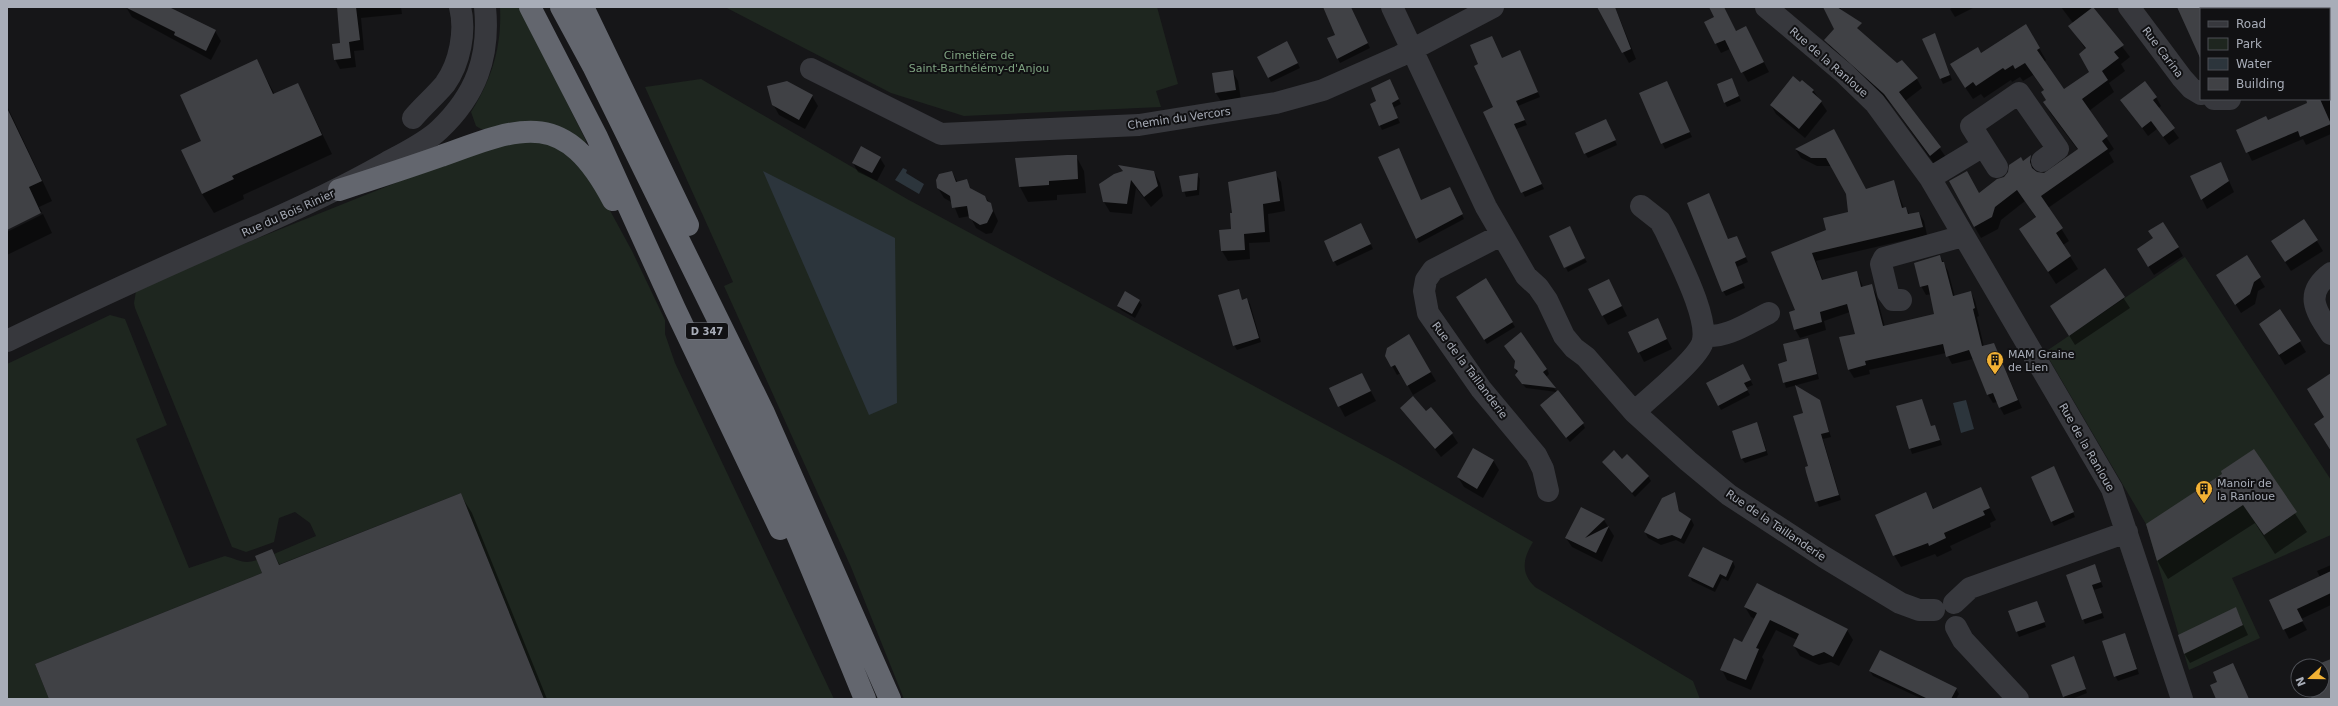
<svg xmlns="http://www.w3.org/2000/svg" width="2338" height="706" viewBox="0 0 2338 706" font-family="'DejaVu Sans',sans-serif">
<rect width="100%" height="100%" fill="#161618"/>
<path fill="#1e261f" d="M500 7H520L586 141 585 143 510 123 488 129H481L476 126 471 112C492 79 502 46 500 7Z
M725 7H1157L1178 84 1156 91 1161 107 964 116 891 93Z
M701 79 907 199 1395 462 1533 542C1523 559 1520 572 1535 587L1693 681 1700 699H904L851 567 724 286 733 282 645 87Z
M533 140 555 146 574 157 601 194 632 251 665 320V334L675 363 834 699H544L461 493 278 565 274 554 316 536 310 523 295 512 279 518 274 542 246 552 232 547 135 308 134 303 136 291 149 282 490 145Z
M2185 257 2331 480V535L2232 578 2260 638 2189 670 2146 524 2045 352Z
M110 315 125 319 167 425 136 439 189 568 225 556C237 559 243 565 257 560L262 573 35 664 49 699H7V364Z"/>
<path fill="#2c353c" d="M903 168 907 170 906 173 924 184 919 194 895 180Z
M763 171 895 238 897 403 869 415Z
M1966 400 1974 429 1961 433 1953 403Z"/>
<path fill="#0007" d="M126 7H167L215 31 221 41 211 60 132 17Z
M337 7H401L402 14 361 18 364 50 354 51 356 67 340 69 335 59 341 44Z
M1323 7H1351L1370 48 1340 63 1338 59 1336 35Z
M1598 7H1615L1636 59 1629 63Z
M1710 7H1723L1736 32 1751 37 1769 72 1748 82 1730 49 1721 53 1705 23 1715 18Z
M1824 7H1840L1849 24 1897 64 1902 62 1917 79 1922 88 1905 101 1946 157 1935 165 1892 105 1831 49 1826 40 1836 29Z
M1953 7H1975L1955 17 1950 9Z
M2061 7H2092L2130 57 2121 64 2125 71 2109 83 2114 92 2089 111 2114 149 2109 153 2114 162 2048 208 2069 241 2063 245 2078 269 2056 284 2020 229 2036 218 2025 201 2001 220 1998 229 1981 238 1974 226 1979 194 2005 178 2031 157 2037 168 2036 173 2044 174 2078 150 2051 114 2044 102 2047 100 2045 91 2033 75 2023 81 2020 77 2012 82 2011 80 1984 98 1981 94 1973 99 1958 77 1981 54 2039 48 2046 60 2044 62 2064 90 2091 72 2086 50 2070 26 2073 23Z
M2250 7H2274L2275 9H2251Z
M2325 7H2331V20L2329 9Z
M1935 34 1952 80 1943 84 1923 40Z
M1290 47 1300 68 1271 82 1258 57Z
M1522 56 1540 97 1518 106 1527 125 1516 129 1544 189 1525 197 1484 112 1494 108Z
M257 61 275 95 298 84 332 154 243 195 244 199 214 213 202 194V141Z
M1232 71 1238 81 1241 100 1222 103 1216 93Z
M1732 79 1741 101 1727 107 1725 103Z
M1800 83 1813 90 1827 111 1805 138 1776 114 1771 105Z
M1392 85 1401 104 1393 108 1400 123 1382 130 1380 126 1378 102Z
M1669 87 1692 137 1665 149 1640 93Z
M2331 90V134L2306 145 2303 139 2252 161 2237 130 2268 121 2308 103 2312 99H2329V91Z
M812 96 818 106 805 129 779 115 773 104Z
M2156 97 2161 106 2158 109 2179 138 2169 145 2157 129 2148 136 2122 100Z
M7 106 52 201 39 207 42 212 7 229Z
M1608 124 1617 145 1588 158 1585 153Z
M1834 130 1866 190 1893 181 1904 208H1906L1910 215 1919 213 1924 221 1927 235 1816 261 1823 281 1857 272 1863 287 1871 285 1876 294 1885 327 1935 315 1931 294 1926 295 1921 286 1940 256 1948 271 1955 297 1971 292 1975 301 1979 316 1977 317 1984 347 1994 344 2022 408 2004 415 1997 402 1993 403 1988 395 1973 359 1952 364 1946 353 1869 370 1870 374 1854 378 1849 370 1841 338 1856 334 1850 312 1824 321 1826 330 1800 338 1795 329 1796 310 1773 253 1828 230 1849 212 1847 194 1831 166H1817L1801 158 1796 150Z
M1076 156 1084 171 1086 193 1057 195V200L1028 202 1020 187 1016 159Z
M880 158 885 166 877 181 858 172 853 163Z
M2221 163 2234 192 2207 209 2202 199Z
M952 172 958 183 966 180 972 191 985 197 990 203 998 221 992 233 986 234 976 228 970 216 959 218 953 203 944 198 938 188Z
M1154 172 1160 183 1163 196 1151 207 1136 188 1132 214 1110 212 1104 202 1100 184Z
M1275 173 1281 182 1285 211 1268 214 1270 242 1249 243 1250 259 1228 261 1222 251 1220 230H1232L1233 214Z
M1197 174 1200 179 1199 195 1186 197 1180 177Z
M1452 193 1464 219 1419 243 1417 239 1421 201Z
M43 214 52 233 7 255V232Z
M2304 220 2323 251 2291 271 2278 251Z
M1364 229 1373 249 1337 266 1334 261Z
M1728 240 1739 242 1748 262 1737 267 1745 288 1726 296 1723 291Z
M2178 247 2183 256 2154 275 2143 258Z
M2246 256 2265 287 2258 291 2255 304 2241 313 2223 284Z
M1585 259 1587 262 1568 272 1566 268Z
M2105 270 2130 308 2075 345 2057 316Z
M1485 279 1515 327 1487 344 1460 302Z
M1238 290 1242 301 1247 299 1250 304 1261 342 1237 350 1234 345Z
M1614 290 1627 316 1608 325 1603 316Z
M1139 301 1142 305 1135 318 1121 310 1118 306Z
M1657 319 1672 349 1644 362 1629 332Z
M1521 334 1547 369 1549 374 1546 377 1557 392 1526 388 1519 380 1515 368Z
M2266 334 2300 342 2306 352 2285 365Z
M1409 336 1436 381 1413 395 1401 373 1397 375 1386 355Z
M1808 339 1819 379 1786 388 1779 365 1788 362Z
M1745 370 1753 385 1746 388 1750 395 1721 410 1707 384Z
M1367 384 1376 401 1345 417 1330 388Z
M1819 400 1831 437 1823 439 1841 500 1819 507 1807 472 1809 467Z
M1922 400 1931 427 1935 426 1937 431 1942 445 1912 454 1897 407Z
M1402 408 1426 412 1452 434 1458 443 1441 457Z
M1544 410 1583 424 1585 428 1570 442Z
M1759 428 1768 455 1745 463 1742 459Z
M2254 451 2307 532 2275 554 2255 523 2168 579 2157 560 2224 474Z
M1493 460 1499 470 1483 498 1464 487 1458 477Z
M1622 460 1648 476 1651 481 1635 497 1603 462Z
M2056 472 2075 517 2054 526 2052 522Z
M1980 489 1996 520 1990 523 1991 527 1950 546 1952 550 1937 557 1935 554 1901 567 1894 555 1925 493 1934 509Z
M1674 493 1680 513 1691 519 1694 525 1684 544 1676 540 1661 545 1648 538 1645 532Z
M460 494 472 513 547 699H50L263 574 272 551 280 565Z
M1604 520 1614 536 1602 562 1572 547 1566 538Z
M1703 549 1733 562 1735 567 1728 581 1722 578 1715 592 1692 581 1690 576Z
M2331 565V605L2301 619 2307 630 2289 639 2270 601 2320 577 2317 571Z
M2095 566 2103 587 2094 590 2104 618 2085 624 2067 575Z
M1745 607 1847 630 1853 640 1839 666 1831 662 1819 665 1800 656 1794 646 1797 640 1776 630 1762 657 1764 660 1751 690 1727 680 1722 670 1742 643 1755 619 1751 617Z
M2039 607 2046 627 2019 637 2009 611Z
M2236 609 2248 635 2190 663 2184 653Z
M2127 639 2139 674 2118 681 2115 676Z
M2076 662 2087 693 2072 699H2065L2064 697Z
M1870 671 1956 689 1959 694 1956 699H1922L1873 676Z"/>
<path fill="#404145" d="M125 7H169L216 30 206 51 174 35 175 32Z
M337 7H356L360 40 349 42 351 58 334 60 332 44 340 43Z
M1323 7H1351L1368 43 1337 59 1327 38 1335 35Z
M1597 7H1615L1631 49 1622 53Z
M1709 7H1724L1736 31 1746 26 1764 62 1741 73 1725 40 1715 44 1704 22 1714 17Z
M1823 7H1837L1862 23 1857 28 1897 63 1902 60 1918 78 1899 92 1941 147 1930 156 1884 94 1824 40 1834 29Z
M2093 7 2124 45 2114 52 2119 58 2102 71 2108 80 2082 99 2108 136 2102 141 2108 149 2041 196 2063 228 2056 233 2071 256 2048 272 2019 229 2036 217 2017 190 1995 207 1992 217 1974 227 1949 181 1967 171 1979 193 1997 179 2004 177 2008 172 2009 165 2021 157 2023 161 2031 155 2030 162 2032 168 2037 172 2044 173 2078 149 2043 102 2046 100 2041 92 2044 90 2025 63 2015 69 2013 65 2005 70 2003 68 1976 86 1973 82 1965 88 1950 64 1978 47 1981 53 2026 24 2040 48 2037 50 2064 89 2089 72 2079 54 2086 48 2068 26Z
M2177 7H2201V60L2187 29Z
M1935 33 1950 75 1940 79 1922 39Z
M1492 36 1502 58 1520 50 1538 92 1516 101 1525 120 1514 124 1542 184 1521 193 1483 112 1493 107 1474 66 1478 64 1470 45Z
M1287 41 1298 63 1268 78 1257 57Z
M257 59 273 94 298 83 322 135 232 176 234 179 202 194 181 150 201 141 180 95Z
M1233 70 1236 90 1215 93 1212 73Z
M1793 76 1800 82 1802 80 1814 90 1812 92 1822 101 1799 129 1770 105Z
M1732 78 1739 96 1724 103 1717 84Z
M1390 79 1399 99 1392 103 1398 118 1379 126 1370 104 1376 101 1371 88Z
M787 81 813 95 799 120 772 105 767 86Z
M1667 81 1690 132 1661 144 1639 93Z
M2145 81 2157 97 2153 100 2175 128 2163 137 2151 121 2142 128 2120 100Z
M2306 99H2320L2331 124 2300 137 2298 131 2246 153 2236 130 2266 116 2268 120 2307 103Z
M7 108 42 181 29 187 41 213 7 230Z
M1606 119 1616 140 1584 154 1575 133Z
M1834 129 1866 189 1894 180 1902 208 1906 207 1908 214 1919 212 1923 227 1812 253 1822 280 1857 271 1861 287 1872 284 1883 326 1934 314 1928 285 1920 287 1914 263 1940 255 1942 262H1944L1953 296 1971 291 1975 308 1973 309 1982 346 1994 343 2018 400 1999 408 1993 393 1987 395 1969 350 1946 357 1943 344 1865 361 1866 365 1848 370 1839 337 1855 334 1847 304 1820 312 1822 322 1794 330 1789 312 1795 310 1771 252 1826 230 1823 218 1848 212 1846 194 1826 158H1811L1795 149Z
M861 146 881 157 872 173 852 163Z
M1399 148 1421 200 1450 187 1463 214 1416 239 1378 157Z
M1067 155H1077L1078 179 1049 181V185L1019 187 1015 158Z
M2221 162 2229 181 2201 200 2190 176Z
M1118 165 1154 171 1158 186 1144 197 1131 180 1127 204 1103 202 1099 184 1114 174 1123 171Z
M952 171 956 182 967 179 970 188 985 196 987 201 991 203 993 211 987 223 980 225 969 218 967 206 952 208 950 196 937 188 936 180 939 174Z
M1276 171 1280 201 1263 204 1265 232 1244 234 1245 250 1221 251 1219 230 1231 229 1230 213H1232L1228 182Z
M1198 173 1197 190 1182 192 1179 176Z
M1709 193 1728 239 1737 236 1746 257 1735 262 1743 283 1722 292 1687 203Z
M2304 219 2318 240 2285 262 2271 241Z
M2163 222 2179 247 2148 267 2137 249 2153 238 2148 231Z
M1361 223 1371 244 1333 262 1324 241Z
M1570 226 1585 258 1564 268 1549 236Z
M2247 255 2261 277 2254 282 2250 294 2235 305 2216 275Z
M2105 268 2125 297 2069 336 2050 306Z
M1486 278 1513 322 1484 340 1456 297Z
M1609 279 1622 306 1602 316 1588 289Z
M1239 289 1242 300 1247 298 1259 338 1233 346 1218 295Z
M1125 291 1140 300 1132 314 1117 306Z
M2280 309 2301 341 2279 355 2259 324Z
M1658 318 1667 339 1638 353 1628 332Z
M1521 332 1547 369 1543 372 1556 388 1522 384 1515 375 1518 371 1514 368 1515 361 1504 346Z
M1409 334 1431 372 1407 386 1395 365 1391 367 1385 356 1387 348Z
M1808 338 1817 374 1783 383 1778 364 1787 361 1783 344Z
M1743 364 1751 380 1744 383 1748 390 1718 406 1706 383Z
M1362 373 1371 391 1338 407 1329 388Z
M2331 373V451L2314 424 2324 417 2307 389Z
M1795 385 1820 400 1829 432 1821 434 1839 495 1815 502 1806 472 1805 467 1808 466 1793 416 1803 413Z
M1558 390 1584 423 1566 438 1540 405Z
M1413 396 1426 411 1431 407 1453 433 1435 449 1400 408Z
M1922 399 1931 426 1935 425 1940 440 1909 449 1896 406Z
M1757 422 1766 451 1741 459 1732 431Z
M1473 448 1494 460 1477 489 1457 477Z
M2254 449 2297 512 2264 535 2243 505 2157 561 2146 524 2222 474 2221 471Z
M1614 450 1622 459 1627 454 1649 476 1632 493 1602 462Z
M2054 466 2074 512 2051 522 2031 477Z
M1981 487 1990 508 1983 511 1985 515 1944 533 1946 538 1929 546 1928 543 1893 556 1875 515 1926 492 1933 509Z
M1675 492 1679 511 1691 519 1681 539 1672 535 1658 539 1644 532 1662 498Z
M461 493 544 699H49L35 664 262 573 255 556 272 549 279 565Z
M1581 507 1605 519 1585 538 1609 526 1596 553 1565 538Z
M1703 547 1733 561 1726 577 1720 574 1713 588 1688 576Z
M2095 564 2101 582 2092 585 2102 613 2082 620 2066 575Z
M2331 571V593L2297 609 2303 621 2283 630 2269 600Z
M1757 583 1848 629 1833 657 1824 652 1813 656 1793 646 1799 634 1770 620 1756 648 1759 649 1746 680 1720 670 1734 638 1742 642 1757 613 1744 607Z
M2037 601 2045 622 2016 632 2008 611Z
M2236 607 2243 625 2184 654 2178 635Z
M2125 633 2137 669 2114 677 2102 641Z
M1880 650 1957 688 1951 699H1928L1869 671Z
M2074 656 2086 689 2063 697 2051 665Z
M2331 659V699H2312L2308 690H2322V666H2313Z
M2233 663 2249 699H2216L2210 685 2217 682 2213 672Z"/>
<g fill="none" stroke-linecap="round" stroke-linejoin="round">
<path stroke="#37383d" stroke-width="22" d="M1392 7 1486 207 1526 276 1538 287 1547 300 1564 336 1574 348 1586 357 1634 412 1688 461 1729 495 1824 557 1900 603 1919 610H1934
M1766 7 1844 73 1875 103 1930 178 2112 489 2182 699
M2129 7 2182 78 2191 88 2201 94
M2299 7 2300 9
M2329 58 2331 57
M811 69 941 134 1139 125 1276 103 1323 90 1400 56 1493 7
M2214 99H2230
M413 118C423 106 435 96 445 84 460 63 466 31 460 7
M1997 167 1971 126 2019 93 2058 149 2042 161
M1930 178 1983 146
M1501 235 1433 270 1426 280 1424 291 1428 313 1481 389 1536 455 1543 469 1548 491
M2331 273C2303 294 2316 311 2331 334
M1901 300H1893L1888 293 1881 264 1884 258 1963 236
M1704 336C1728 338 1748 323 1769 313
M7 341C85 303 164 267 244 232 293 211 338 190 384 164 402 154 424 144 439 130 476 95 490 57 485 7
M1634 412C1651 397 1694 362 1702 344 1711 320 1677 257 1666 232L1660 221 1641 206
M1954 603 1970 588 2127 532
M1956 627 1963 640 2018 699"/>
<path stroke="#63666e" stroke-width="22" d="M530 7 597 137 675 309 780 529
M561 7 593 66 763 411 890 699
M583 7 688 225
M339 190C373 179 407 168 441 156 524 125 565 109 613 200
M712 342C767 459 816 579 865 699"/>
</g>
<defs>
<symbol id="building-pin" viewBox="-11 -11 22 30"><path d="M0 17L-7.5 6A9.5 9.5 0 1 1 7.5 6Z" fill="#f2b134" stroke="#111113"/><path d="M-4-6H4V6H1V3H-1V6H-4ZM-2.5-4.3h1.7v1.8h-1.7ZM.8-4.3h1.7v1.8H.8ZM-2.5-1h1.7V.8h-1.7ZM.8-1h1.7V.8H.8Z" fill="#111"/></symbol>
</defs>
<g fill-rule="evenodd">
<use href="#building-pin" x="1985" y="350" width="20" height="27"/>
<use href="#building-pin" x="2194" y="479" width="20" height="27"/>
</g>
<g text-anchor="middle" stroke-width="4" stroke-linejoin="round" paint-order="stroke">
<rect fill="#111113" stroke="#7b7e86" stroke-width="1" x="686" y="323" width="42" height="16" rx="3"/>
<g font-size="10" font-weight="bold" fill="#a8adb8">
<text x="707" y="335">D 347</text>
</g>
<g font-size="11" fill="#a8adb8" stroke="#111113">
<text transform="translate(2163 52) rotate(53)" y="4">Rue Carina</text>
<text transform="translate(1829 62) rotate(41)" y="4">Rue de la Ranloue</text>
<text transform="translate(1179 118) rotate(-8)" y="4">Chemin du Vercors</text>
<text transform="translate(288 213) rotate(-24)" y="4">Rue du Bois Rinier</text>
<text transform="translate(1470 370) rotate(53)" y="4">Rue de la Taillanderie</text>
<text transform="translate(2087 447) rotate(60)" y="4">Rue de la Ranloue</text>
<text transform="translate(1776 525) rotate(34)" y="4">Rue de la Taillanderie</text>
</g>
<g font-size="11" fill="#7fa381" stroke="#111113">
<text x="979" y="59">Cimetière de<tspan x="979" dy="13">Saint-Barthélémy-d'Anjou</tspan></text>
</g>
<g font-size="11" fill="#a8adb8" stroke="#111113" text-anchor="start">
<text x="2008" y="358">MAM Graine<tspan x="2008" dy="13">de Lien</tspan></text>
<text x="2217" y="487">Manoir de<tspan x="2217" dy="13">la Ranloue</tspan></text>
</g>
</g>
<rect width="2338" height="706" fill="none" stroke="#a8adb8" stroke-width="16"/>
<rect x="2200" y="8" width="130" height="92" fill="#111113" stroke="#4d4f55"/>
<rect x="2208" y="21" width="20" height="6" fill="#37383d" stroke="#4d4f55"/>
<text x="2236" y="28" font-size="12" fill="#a8adb8">Road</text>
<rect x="2208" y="38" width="20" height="12" fill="#1e261f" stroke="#4d4f55"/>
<text x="2236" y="48" font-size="12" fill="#a8adb8">Park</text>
<rect x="2208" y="58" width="20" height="12" fill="#2c353c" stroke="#4d4f55"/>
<text x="2236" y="68" font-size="12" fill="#a8adb8">Water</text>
<rect x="2208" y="78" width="20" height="12" fill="#404145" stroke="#4d4f55"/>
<text x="2236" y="88" font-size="12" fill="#a8adb8">Building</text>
<g transform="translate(2310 678) rotate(249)"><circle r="19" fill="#111113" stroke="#4d4f55"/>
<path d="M0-3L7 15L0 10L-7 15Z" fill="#f2b134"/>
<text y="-6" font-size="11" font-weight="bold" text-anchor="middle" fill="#a8adb8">N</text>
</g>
</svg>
